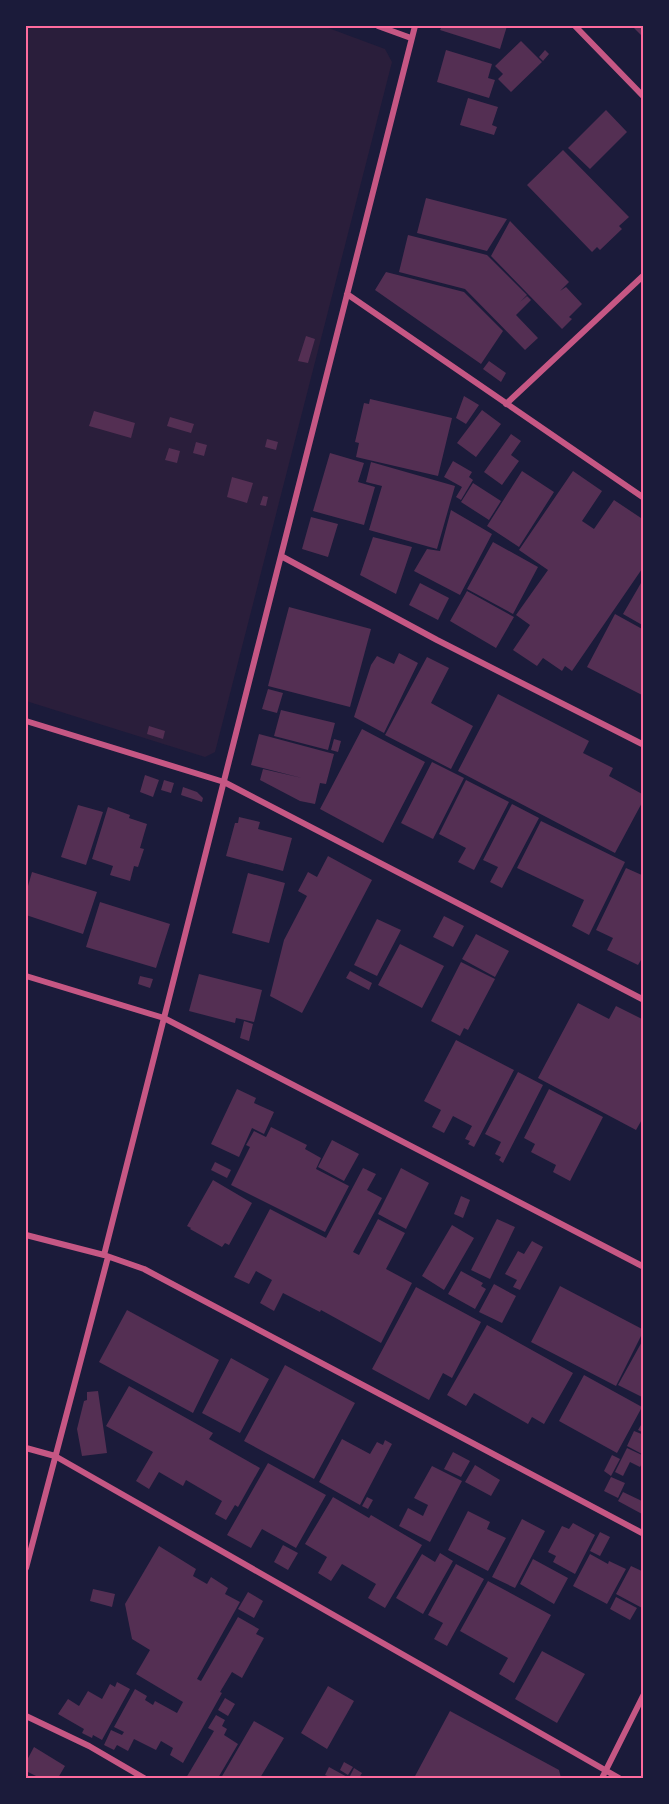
<svg xmlns="http://www.w3.org/2000/svg" width="669" height="1804" viewBox="0 0 669 1804" font-family="'Golos Text',sans-serif">
<rect width="100%" height="100%" fill="#1b1b3a"/>
<path fill="#2a1e3b" d="M26 26H323L385 49 392 62 215 752 205 757 26 701Z"/>
<path fill="#542f53" d="M442 26H507L500 49 440 30Z
M636 26H644V38L634 28Z
M521 41 542 62 511 92 498 79 503 74 495 66Z
M446 50 492 64 488 78 495 80 489 98 437 82Z
M545 50 549 54 543 61 539 57Z
M468 98 498 107 492 125 497 127 494 135 460 125Z
M606 110 627 132 590 169 568 148Z
M563 150 629 217 619 226 622 229 600 250 597 247 592 252 527 185Z
M426 198 507 219 487 251 417 233Z
M510 221 569 282 560 291 566 287 582 304 569 317 572 319 562 329 491 256Z
M408 235 487 255 527 295 520 302 527 296 531 300 516 315 538 338 525 350 465 289 399 272Z
M386 272 464 292 503 331 481 364 375 290Z
M306 336 315 339 308 363 298 361Z
M489 361 506 373 501 382 483 369Z
M464 396 479 405 466 424 456 418Z
M370 399 452 418 438 476 356 457 359 443 355 442 364 403 369 404Z
M482 410 501 424 476 457 457 443Z
M94 411 135 423 131 438 89 426Z
M170 417 194 424 191 433 167 426Z
M511 434 521 441 511 455 519 461 502 485 484 472Z
M267 439 278 442 276 450 265 447Z
M196 442 207 445 204 456 193 453Z
M169 448 180 451 177 463 165 460Z
M330 453 364 463 358 482 375 487 364 525 313 511Z
M453 461 472 472 469 477 473 480 461 500 456 497 462 487 444 477Z
M371 462 455 486 437 549 369 530 382 486 366 482Z
M522 471 554 492 519 547 487 526Z
M573 471 602 491 582 521 594 529 614 500 644 520V566L572 671 565 666 562 671 543 658 537 666 513 650 530 625 516 615 548 570 519 550Z
M232 477 253 483 247 503 227 497Z
M473 483 501 501 489 520 461 502Z
M263 496 268 497 266 506 260 505Z
M451 510 492 534 460 595 414 571 427 549 440 551Z
M311 517 338 524 328 557 302 549Z
M373 537 412 547 396 594 360 575Z
M493 542 538 567 513 614 467 589Z
M420 583 449 598 438 620 409 605Z
M641 583 644 584V626L623 614Z
M467 591 514 617 496 648 450 621Z
M289 607 371 629 350 707 268 686Z
M615 614 644 630V696L587 667Z
M399 653 418 663 384 733 354 717 371 665 377 656 394 664Z
M427 657 449 668 431 703 473 726 451 769 385 735Z
M268 689 283 693 277 713 262 709Z
M498 694 589 741 583 753 613 768 609 776 644 795V799L615 853 458 771Z
M281 710 335 723 328 750 274 736Z
M149 726 165 731 163 739 147 734Z
M362 729 425 762 383 843 320 809Z
M259 734 334 754 326 784 320 783 315 804 300 801 260 780 263 769 302 778 251 765Z
M334 739 341 741 338 752 331 750Z
M432 762 464 778 433 839 401 823Z
M145 775 159 780 153 797 140 792Z
M164 780 174 783 171 793 161 790Z
M466 780 509 802 474 870 458 862 466 848 439 834Z
M183 787 197 792 203 798 202 802 181 795Z
M512 804 539 818 502 888 490 882 498 867 483 860Z
M78 805 103 812 86 865 61 857Z
M108 807 130 815 129 818 147 824 140 848 144 849 138 867 134 866 130 881 110 875 113 866 92 859Z
M239 817 260 822 258 829 292 838 283 871 226 856 235 823H238Z
M541 821 625 862 589 935 572 926 584 900 517 868Z
M328 856 372 880 302 1013 270 996 284 940 307 896 298 891 308 872 317 877Z
M626 868 644 876V955L638 965 607 950 613 938 596 930Z
M32 872 97 892 83 934 26 915V893Z
M248 873 285 883 269 943 232 933Z
M100 902 170 924 156 968 86 947Z
M444 916 464 926 453 947 433 937Z
M377 919 401 930 377 976 354 965Z
M476 934 509 951 495 977 462 959Z
M400 944 444 966 422 1008 378 985Z
M461 962 495 979 468 1030 464 1028 460 1036 431 1021Z
M350 971 372 983 369 990 346 978Z
M199 974 262 990 254 1022 236 1018 235 1023 189 1011Z
M140 976 153 979 150 988 138 984Z
M578 1003 609 1019 616 1006 644 1020V1116L636 1130 538 1078Z
M244 1021 253 1024 249 1041 240 1038Z
M456 1040 514 1070 474 1147 468 1144 470 1141 465 1139 472 1126 453 1116 444 1133 432 1127 441 1110 424 1101Z
M518 1072 543 1085 503 1163 499 1160 501 1157 495 1154 501 1142 485 1134Z
M237 1089 256 1098 254 1103 274 1112 264 1134 252 1128 239 1157 211 1144Z
M549 1089 603 1117 570 1181 553 1172 556 1165 531 1152 535 1144 524 1138Z
M271 1127 307 1145 305 1149 321 1158 316 1169 349 1186 325 1232 231 1185 250 1147 246 1145 254 1131 266 1137Z
M332 1140 359 1154 344 1181 318 1167Z
M215 1162 231 1170 227 1178 211 1170Z
M363 1168 376 1174 367 1190 382 1198 353 1252 359 1255 378 1219 405 1233 386 1269 412 1283 381 1343 321 1310 320 1312 283 1293 274 1311 260 1303 272 1280 256 1271 249 1284 234 1277 270 1209 326 1238Z
M401 1168 429 1183 406 1229 378 1214Z
M213 1180 252 1203 229 1245 225 1243 222 1247 190 1229 191 1228 187 1226Z
M461 1196 470 1200 463 1218 454 1214Z
M497 1219 515 1227 490 1279 471 1270Z
M452 1225 474 1238 444 1290 422 1276Z
M532 1241 543 1247 520 1290 513 1287 517 1280 505 1274 518 1251 524 1254Z
M461 1271 483 1283 481 1286 486 1289 475 1309 448 1294Z
M494 1284 516 1296 502 1323 479 1312Z
M560 1286 644 1330 616 1386 531 1342Z
M416 1287 481 1322 452 1378 443 1373 429 1400 372 1369Z
M127 1310 219 1360 193 1413 99 1362Z
M487 1325 573 1373 544 1424 532 1417 528 1424 474 1393 466 1406 447 1395Z
M644 1338V1398L618 1385Z
M231 1358 269 1379 240 1433 202 1413Z
M285 1365 355 1403 314 1479 244 1441Z
M584 1375 642 1407 617 1453 559 1421Z
M129 1386 213 1433 209 1439 260 1468 238 1507 235 1505 226 1520 215 1514 222 1501 186 1480 183 1486 159 1472 149 1489 136 1481 153 1452 106 1426Z
M98 1391 107 1453 82 1456 77 1429 84 1401 87 1400V1392Z
M644 1420V1433L638 1430Z
M634 1431 644 1435 642 1454 627 1446Z
M342 1439 370 1454 377 1442 383 1445 385 1440 392 1444 360 1505 319 1482Z
M627 1448 644 1456V1460L640 1467 630 1462 623 1476 615 1472Z
M453 1452 470 1461 461 1477 444 1469Z
M612 1455 620 1459 611 1476 604 1471Z
M268 1463 326 1495 296 1548 262 1529 251 1548 227 1535Z
M475 1465 500 1480 491 1496 465 1482Z
M432 1466 462 1481 430 1542 399 1526 408 1508 423 1516 428 1505 414 1498Z
M611 1477 625 1483 618 1498 604 1491Z
M623 1492 644 1502 642 1514 618 1501Z
M333 1497 369 1518 371 1515 422 1545 385 1608 368 1598 376 1584 342 1564 331 1581 318 1573 327 1557 305 1544Z
M367 1497 373 1500 368 1509 362 1506Z
M468 1511 490 1522 487 1529 506 1538 488 1571 448 1550Z
M522 1519 545 1531 515 1588 492 1577Z
M573 1523 595 1535 575 1574 553 1562 556 1556 548 1552 562 1526 569 1529Z
M600 1532 610 1537 600 1556 590 1551Z
M283 1545 298 1553 288 1570 274 1562Z
M159 1546 196 1569 193 1576 207 1584 211 1577 228 1588 225 1594 240 1602 197 1679 201 1681 238 1617 259 1629 256 1634 264 1638 242 1678 232 1672 220 1692 222 1693 183 1763 170 1755 173 1748 161 1741 156 1750 134 1739 128 1751 117 1745 114 1750 104 1745 111 1730 122 1735 124 1732 114 1727 135 1689 147 1696 145 1700 153 1705 155 1701 177 1713 183 1702 136 1674 150 1650 132 1639 125 1604Z
M440 1553 453 1561 423 1614 396 1598 422 1554 435 1562Z
M590 1554 608 1564 609 1561 626 1569 607 1604 573 1586Z
M533 1559 568 1578 554 1604 520 1584Z
M456 1564 484 1579 447 1646 434 1639 443 1623 428 1615Z
M631 1566 644 1572V1609L616 1594Z
M488 1581 551 1615 514 1683 499 1674 508 1658 460 1631Z
M93 1589 115 1594 112 1607 90 1601Z
M248 1592 263 1601 254 1618 238 1609Z
M616 1597 637 1608 630 1620 610 1609Z
M542 1651 585 1674 557 1723 515 1699Z
M117 1682 130 1689 102 1740 93 1735 92 1738 82 1733 84 1729 58 1714 68 1699 79 1706 88 1691 102 1699 110 1684 115 1687Z
M328 1686 354 1701 327 1749 301 1733Z
M225 1698 235 1704 228 1716 218 1710Z
M450 1711 559 1770 561 1778H414Z
M216 1715 225 1720 222 1726 227 1729 224 1735 238 1744 218 1778H186L214 1731 208 1728Z
M254 1721 284 1738 260 1778H221Z
M34 1747 65 1766 58 1778H40L26 1771V1762Z
M344 1762 353 1767 348 1775 340 1770Z
M329 1767 349 1778H332L325 1775Z
M354 1768 362 1773 359 1778 350 1776Z"/>
<g fill="none" stroke-linecap="round" stroke-linejoin="round">
<path stroke="#c65784" stroke-width="6" d="M378 26 411 38
M575 26 644 97
M347 294 644 498
M506 404 644 275
M281 556 437 640 644 745
M26 721 224 782 644 1000
M26 976 164 1018 644 1267
M26 1235 104 1255 144 1269 644 1534
M104 1255 415 26
M26 1448 55 1456 619 1778
M26 1568 108 1257
M26 1716 89 1746 144 1778
M602 1778 644 1694"/>
</g>
<rect width="669" height="1804" fill="none" stroke="#1b1b3a" stroke-width="54"/>
<rect x="27" y="27" width="615" height="1750" fill="none" stroke="#ff6b9d" stroke-width="2"/>
</svg>
